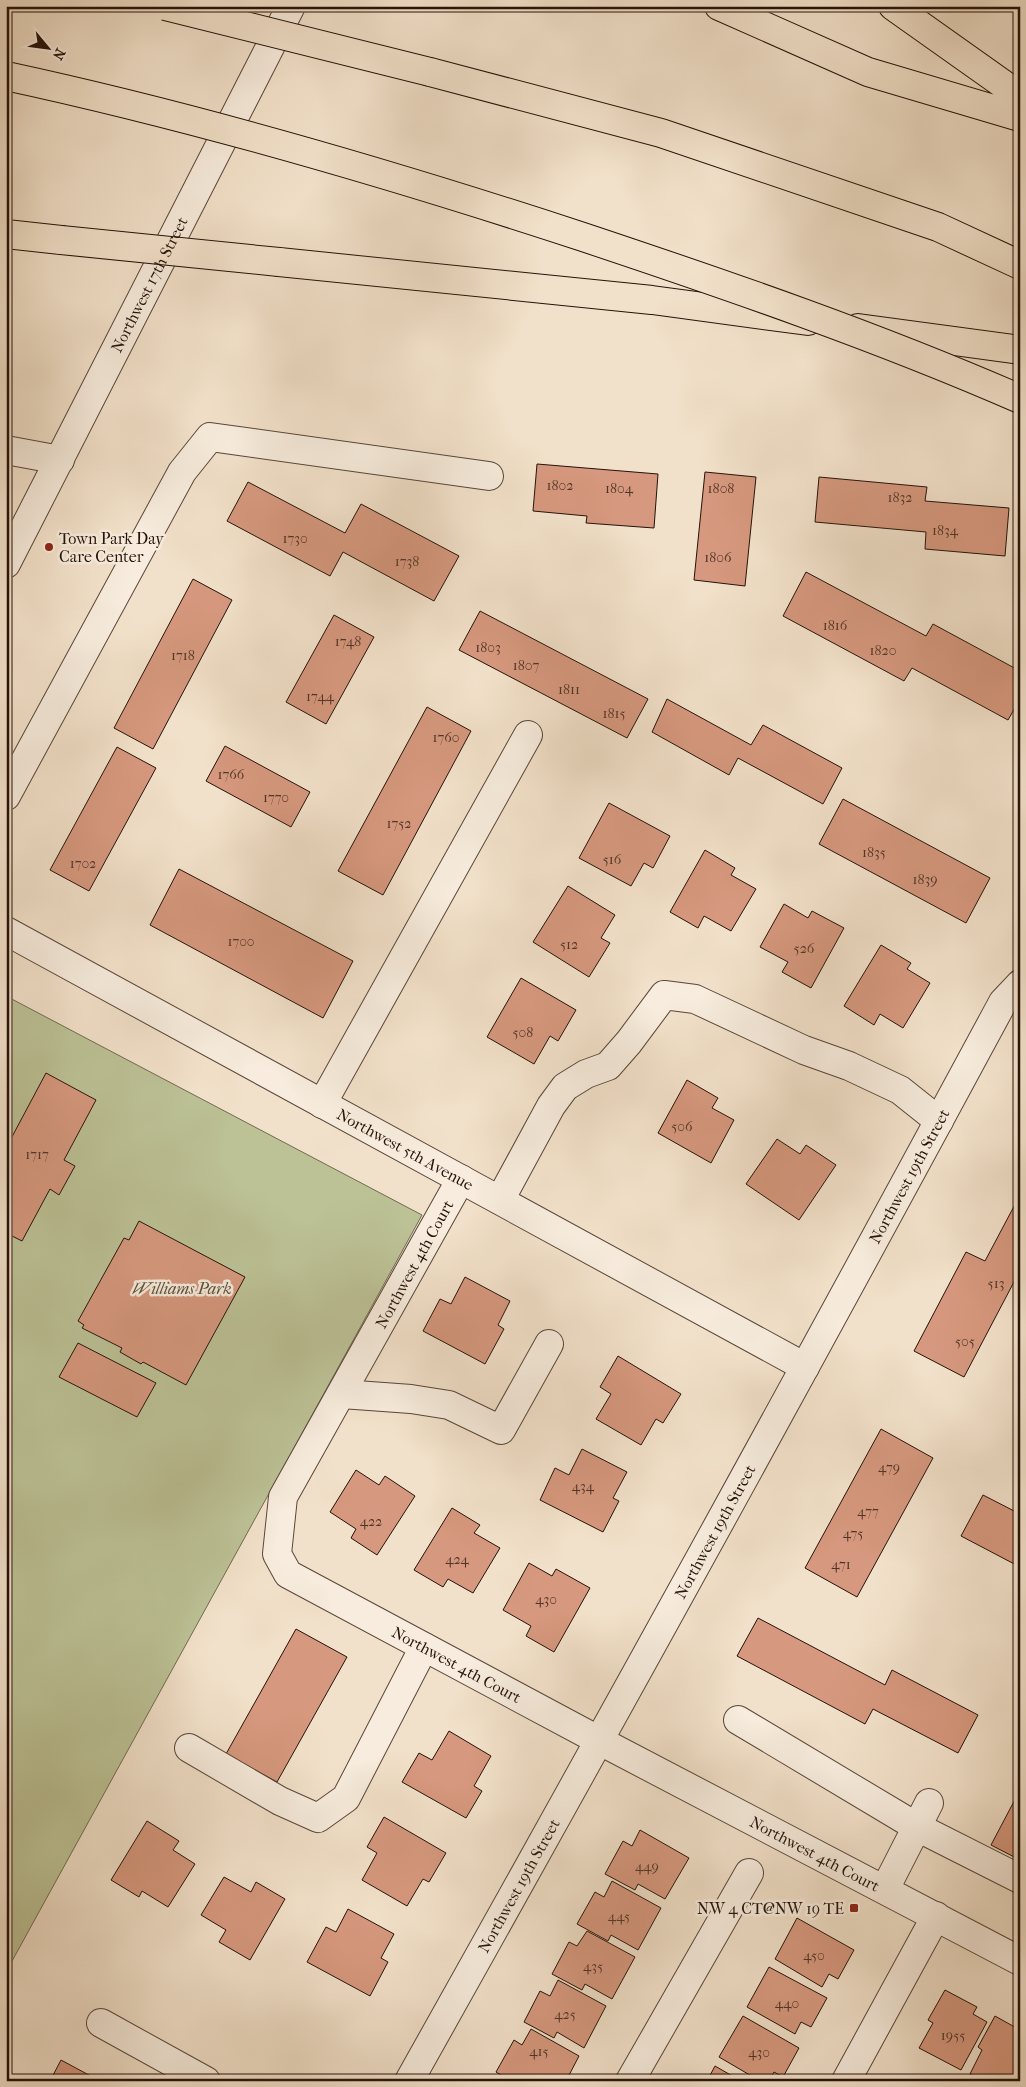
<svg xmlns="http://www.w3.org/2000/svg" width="1026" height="2087" viewBox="0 0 1026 2087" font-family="'IM FELL French Canon',serif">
<rect width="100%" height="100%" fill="#f2e1ca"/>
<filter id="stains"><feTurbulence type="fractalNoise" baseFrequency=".004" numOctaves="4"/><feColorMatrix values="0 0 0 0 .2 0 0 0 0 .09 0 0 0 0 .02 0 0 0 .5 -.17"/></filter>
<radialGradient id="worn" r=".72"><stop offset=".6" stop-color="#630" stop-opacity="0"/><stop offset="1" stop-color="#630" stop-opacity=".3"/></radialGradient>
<path fill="#bcc296" stroke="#706a50" d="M6 996 422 1215 6 1972Z"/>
<path fill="#d6987e" stroke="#241209" d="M537 464 658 474 654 528 586 523 587 516 533 511Z
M705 472 756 477 745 586 694 580Z
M819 477 927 487 925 501 1009 508 1005 556 925 549 926 532 815 522Z
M248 482 345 533 361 504 459 556 434 601 343 552 330 576 227 521Z
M806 572 926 636 933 624 1020 671V699L1008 720 912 668 904 681 783 616Z
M193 579 232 600 153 749 114 728Z
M480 611 648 699 627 738 459 650Z
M334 615 374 637 326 724 286 702Z
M667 699 751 745 763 725 842 768 823 804 738 758 729 775 652 732Z
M427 707 471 731 383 895 338 871Z
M225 746 310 792 291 827 206 781Z
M117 747 156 768 89 891 50 870Z
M843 799 990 878 966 923 819 844Z
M609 803 670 836 653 868 644 863 631 886 579 858Z
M705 850 735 868 731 875 756 889 731 931 704 916 698 928 670 912Z
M179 869 353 961 323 1018 150 925Z
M568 886 615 915 601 938 610 943 589 977 533 942Z
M784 904 808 918 812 911 844 928 811 988 782 972 788 962 760 947Z
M881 945 911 963 907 969 930 983 903 1028 880 1014 874 1025 844 1006Z
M521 978 576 1010 558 1041 550 1036 534 1064 487 1037Z
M46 1073 96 1100 64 1160 75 1166 59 1195 50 1189 22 1241 6 1233V1148Z
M687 1080 718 1098 712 1108 734 1120 711 1163 658 1133Z
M777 1139 800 1154 806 1145 836 1165 799 1220 746 1184Z
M1020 1195V1283L1015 1280 964 1377 914 1351 966 1252 985 1261Z
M139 1221 245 1277 186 1385 143 1362 141 1364 120 1352 122 1348 82 1328 84 1325 78 1321 124 1238 129 1240Z
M465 1277 510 1301 498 1325 504 1329 485 1364 423 1331 440 1299 451 1304Z
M78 1343 156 1383 137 1417 59 1377Z
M618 1356 681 1394 663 1423 656 1419 641 1445 596 1419 611 1394 600 1387Z
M881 1429 933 1458 857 1597 805 1568Z
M582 1449 627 1472 613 1498 619 1501 603 1532 540 1500 555 1468 569 1475Z
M356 1470 379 1485 385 1476 415 1496 377 1555 351 1538 356 1529 330 1512Z
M983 1495 1020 1514V1567L961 1536Z
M452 1508 480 1525 474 1533 500 1548 473 1593 448 1579 443 1587 414 1570Z
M529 1563 552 1576 556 1569 590 1588 554 1652 526 1636 531 1626 503 1610Z
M758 1618 885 1685 892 1670 978 1715 958 1753 873 1709 865 1724 737 1656Z
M296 1629 347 1657 277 1782 226 1754Z
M449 1731 491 1756 474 1786 482 1791 466 1818 402 1782 419 1753 432 1760Z
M1020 1790V1860L991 1845Z
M384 1817 446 1853 429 1882 423 1879 407 1906 362 1880 377 1853 367 1847Z
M147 1821 179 1841 173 1850 195 1864 168 1907 142 1891 139 1897 111 1880Z
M640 1830 689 1858 665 1899 638 1884 635 1890 605 1874 623 1841 632 1846Z
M224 1877 251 1892 256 1882 285 1899 250 1960 219 1942 226 1930 201 1915Z
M612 1881 661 1908 638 1950 611 1935 608 1941 577 1924 595 1892 604 1897Z
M348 1909 394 1934 381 1958 388 1962 370 1996 307 1962 326 1927 336 1932Z
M797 1918 854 1950 838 1979 829 1974 822 1987 775 1959Z
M587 1931 635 1957 612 1999 585 1984 582 1990 552 1974 569 1942 577 1946Z
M769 1967 827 1998 811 2027 801 2022 795 2034 747 2007Z
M558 1980 606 2006 584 2048 557 2032 554 2038 524 2022 540 1991 550 1996Z
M945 1990 977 2007 973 2014 987 2022 961 2070 919 2048 933 2023 928 2020Z
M743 2016 799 2048 783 2077 774 2072 769 2081H760L719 2057Z
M995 2016 1020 2030 1019 2081H982L970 2074 982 2050 978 2047Z
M531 2029 579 2056 566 2081H511L496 2072 514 2040 522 2045Z
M61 2060 100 2081H50Z
M715 2066 741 2081H707Z"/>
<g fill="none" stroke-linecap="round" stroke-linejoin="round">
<defs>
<g id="minor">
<path d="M6 450 60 460"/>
<path id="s1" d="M6 564 291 6"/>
<path d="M6 796 182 472 210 437 489 476"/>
<path id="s2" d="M6 931 805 1367"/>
<path d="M322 1104 528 735"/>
<path id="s3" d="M461 1179 283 1497 277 1554 288 1574 600 1741 1020 1961"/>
<path d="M500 1200 551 1106 565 1087 586 1074 608 1066 629 1042 664 995 695 999 804 1050 849 1066 900 1090 939 1121"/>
<path d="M342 1394 411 1399 449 1405 501 1430 549 1344"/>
<path d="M738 1720 917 1827 1020 1879"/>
<path d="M189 1748 280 1801 318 1818 346 1798 424 1647"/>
<path d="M885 1889 929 1803"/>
<path d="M101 2023 206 2081"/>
<path id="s4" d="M409 2081C610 1723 808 1364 1003 1002L1020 984"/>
<path d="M630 2081 749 1873"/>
<path d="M846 2081 936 1916"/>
</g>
<path id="highway" d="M719 6 868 72 1020 117
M893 6 1020 96
M430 72 661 133 938 227 1020 265
M6 234 61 240
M279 262 652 300 808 321
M858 328 1020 350"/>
</defs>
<use href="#minor" stroke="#584639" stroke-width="30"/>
<use href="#highway" stroke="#241209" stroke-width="30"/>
<use href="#minor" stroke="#f7ecdd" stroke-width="28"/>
<use href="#highway" stroke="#f2e1ca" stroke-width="28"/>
<defs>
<path id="highway-bridge" d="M165 6 430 72
M6 76C201 118 394 175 583 237 730 286 878 337 1020 399
M61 240 279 262"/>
</defs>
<use href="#highway-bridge" stroke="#241209" stroke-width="30" stroke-linecap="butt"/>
<use href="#highway-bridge" stroke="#f2e1ca" stroke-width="28"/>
</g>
<g fill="#8f2418" stroke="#f7ecdd" stroke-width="2">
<circle cx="49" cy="547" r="5"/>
<rect x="849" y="1903" width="10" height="10" rx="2.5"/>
</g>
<g text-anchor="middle" stroke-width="5" stroke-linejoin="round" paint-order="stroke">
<g font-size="14" fill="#503426">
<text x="560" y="490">1802</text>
<text x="619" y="493">1804</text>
<text x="721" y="493">1808</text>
<text x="900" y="502">1832</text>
<text x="945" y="535">1834</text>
<text x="295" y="543">1730</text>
<text x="718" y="562">1806</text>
<text x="407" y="566">1738</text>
<text x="835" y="630">1816</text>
<text x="348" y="646">1748</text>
<text x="488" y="652">1803</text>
<text x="883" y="655">1820</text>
<text x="183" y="660">1718</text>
<text x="526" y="670">1807</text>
<text x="569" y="694">1811</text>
<text x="320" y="701">1744</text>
<text x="614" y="718">1815</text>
<text x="446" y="742">1760</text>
<text x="231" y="779">1766</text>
<text x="276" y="802">1770</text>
<text x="399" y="828">1752</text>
<text x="874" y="857">1835</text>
<text x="612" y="864">516</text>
<text x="83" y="868">1702</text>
<text x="925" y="884">1839</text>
<text x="241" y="946">1700</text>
<text x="569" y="949">512</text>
<text x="804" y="953">526</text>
<text x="523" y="1037">508</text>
<text x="682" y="1131">506</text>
<text x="37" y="1159">1717</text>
<text x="996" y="1288">513</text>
<text x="965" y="1346">505</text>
<text x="889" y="1472">479</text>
<text x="583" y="1491">434</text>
<text x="868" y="1516">477</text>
<text x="371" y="1526">422</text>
<text x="853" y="1538">475</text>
<text x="457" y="1564">424</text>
<text x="841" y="1569">471</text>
<text x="546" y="1604">430</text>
<text x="647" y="1871">449</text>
<text x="619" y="1921">445</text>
<text x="814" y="1960">450</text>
<text x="593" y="1971">435</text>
<text x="787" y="2008">440</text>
<text x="565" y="2019">425</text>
<text x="953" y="2040">1955</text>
<text x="539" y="2056">415</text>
<text x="759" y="2057">430</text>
</g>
<g font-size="16" fill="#241209" stroke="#f7ecdd">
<text dy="6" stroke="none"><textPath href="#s1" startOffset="314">Northwest 17th Street</textPath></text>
<text dy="6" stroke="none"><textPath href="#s2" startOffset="455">Northwest 5th Avenue</textPath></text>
<text dy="6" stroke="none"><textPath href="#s4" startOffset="1034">Northwest 19th Street</textPath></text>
<text transform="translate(414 1264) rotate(-61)" y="6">Northwest 4th Court</text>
<text dy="6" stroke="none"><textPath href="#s4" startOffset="629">Northwest 19th Street</textPath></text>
<text dy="6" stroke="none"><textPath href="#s3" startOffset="636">Northwest 4th Court</textPath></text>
<text dy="6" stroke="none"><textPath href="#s3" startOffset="1041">Northwest 4th Court</textPath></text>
<text dy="6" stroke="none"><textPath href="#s4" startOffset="224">Northwest 19th Street</textPath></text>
</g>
<g font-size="16" fill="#241209" stroke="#f7ecdd" text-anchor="start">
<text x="59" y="544">Town Park Day<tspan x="59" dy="18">Care Center</tspan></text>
<text x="844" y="1914" text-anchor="end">NW 4 CT@NW 19 TE</text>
</g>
<g font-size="16" font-style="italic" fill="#59503a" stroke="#f7ecdd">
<text x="182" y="1294">Williams Park</text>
</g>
</g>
<rect width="1026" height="2087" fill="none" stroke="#f2e1ca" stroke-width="25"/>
<rect x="8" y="8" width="1011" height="2072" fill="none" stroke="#241209" stroke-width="2.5"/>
<rect x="12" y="12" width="1001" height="2062" fill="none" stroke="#241209"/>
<g transform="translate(48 48) rotate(119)" stroke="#f7ecdd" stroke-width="4" paint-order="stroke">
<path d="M0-4L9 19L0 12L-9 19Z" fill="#241209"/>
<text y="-8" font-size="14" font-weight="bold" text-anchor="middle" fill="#241209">N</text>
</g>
<rect width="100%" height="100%" filter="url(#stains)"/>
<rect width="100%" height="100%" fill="url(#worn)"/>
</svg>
